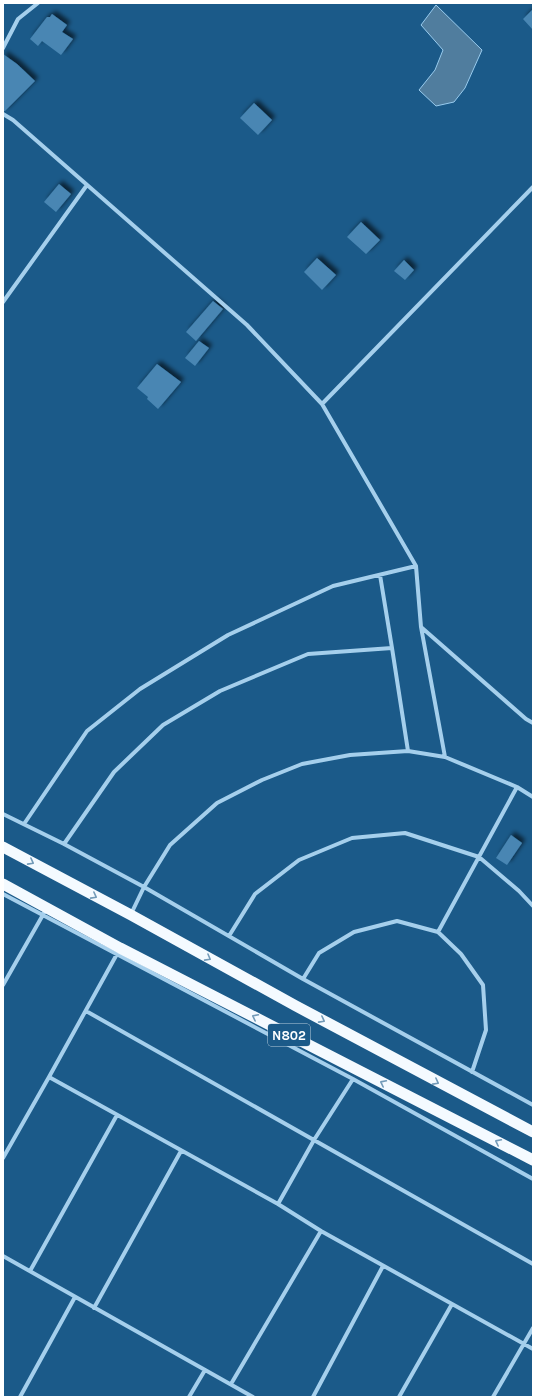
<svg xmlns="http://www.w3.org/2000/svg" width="536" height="1400" viewBox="0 0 536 1400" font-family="Karla,sans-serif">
<defs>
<filter id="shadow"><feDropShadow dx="3.5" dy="-3.5" stdDeviation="2" flood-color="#0009"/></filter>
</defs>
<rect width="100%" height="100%" fill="#1b5a89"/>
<path fill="#507d9e" stroke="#98cbee" d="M436 5 482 50 465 88 454 102 436 106 419 90 435 70 443 50 421 25Z"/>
<path fill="#4886b3" filter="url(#shadow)" d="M533 9V30L523 19Z
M52 14 67 25 62 32 73 39 61 55 42 41 38 46 30 39 47 17H50Z
M3 54 17 64 35 81 5 111H3Z
M254 103 272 120 258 135 240 118Z
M59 184 71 194 56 212 44 202Z
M361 222 380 240 366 254 347 237Z
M317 258 336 275 322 290 304 272Z
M404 260 414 270 405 280 394 271Z
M213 301 223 309 196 341 186 332Z
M199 341 209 348 195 366 185 358Z
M157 364 181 382 158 409 147 399 148 397 137 388Z
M511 835 522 843 507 865 496 858Z"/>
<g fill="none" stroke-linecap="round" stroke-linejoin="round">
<path stroke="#a5cfec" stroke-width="4" d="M3 48 18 19 38 3
M3 114 13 120 247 325 322 404 416 566 421 627 526 719 533 723
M3 302 87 185
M322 404 533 187
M380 575 392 648
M421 627 445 757
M3 814 64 844 144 887 303 979 533 1105
M24 824 87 731 140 689 228 635 333 586 416 566
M64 844 114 772 163 725 220 691 308 654 392 648 408 751
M3 894 353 1079 533 1179
M131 914 144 887 170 845 217 803 262 780 302 764 350 755 408 751 445 757 517 787 533 797
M438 932 517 787
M229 936 255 894 299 860 352 838 405 833 479 857 519 891 533 906
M303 979 319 953 354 932 397 921 438 932 461 954 483 985 486 1030 472 1072
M3 985 44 913
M86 1011 533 1264
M49 1077 278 1204 321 1231 533 1349
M3 1158 49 1077 117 954
M278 1204 314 1140 353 1079
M3 1256 253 1397
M30 1271 117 1115
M94 1308 181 1151
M231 1384 321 1231
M20 1397 75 1297
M189 1397 205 1370
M313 1397 383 1266
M399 1397 452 1304
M493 1397 533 1328"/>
<path stroke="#f4faff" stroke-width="11" d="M3 847 131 915 296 1006 533 1132
M3 884 120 948 533 1160"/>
</g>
<defs><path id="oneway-chevron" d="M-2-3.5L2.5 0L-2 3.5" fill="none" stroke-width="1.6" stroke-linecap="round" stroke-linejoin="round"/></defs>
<g stroke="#729ab8">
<use href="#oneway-chevron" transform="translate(31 862) rotate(28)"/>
<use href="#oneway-chevron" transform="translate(94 896) rotate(28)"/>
<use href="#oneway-chevron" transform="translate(208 958) rotate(29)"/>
<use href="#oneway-chevron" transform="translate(255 1017) rotate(-153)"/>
<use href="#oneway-chevron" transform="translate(322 1020) rotate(28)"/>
<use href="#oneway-chevron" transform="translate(436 1082) rotate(28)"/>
<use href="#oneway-chevron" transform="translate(383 1083) rotate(-153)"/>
<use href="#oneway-chevron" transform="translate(498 1142) rotate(-153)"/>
</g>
<g text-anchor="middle" stroke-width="3" stroke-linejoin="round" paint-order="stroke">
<rect fill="#1b5a89" stroke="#bbcedc" stroke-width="1" x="268" y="1024" width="42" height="22" rx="3"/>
<g font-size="13" font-weight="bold" fill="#fff">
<text x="289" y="1040">N802</text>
</g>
</g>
<rect width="536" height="1400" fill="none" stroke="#ffffff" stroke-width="8"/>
</svg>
